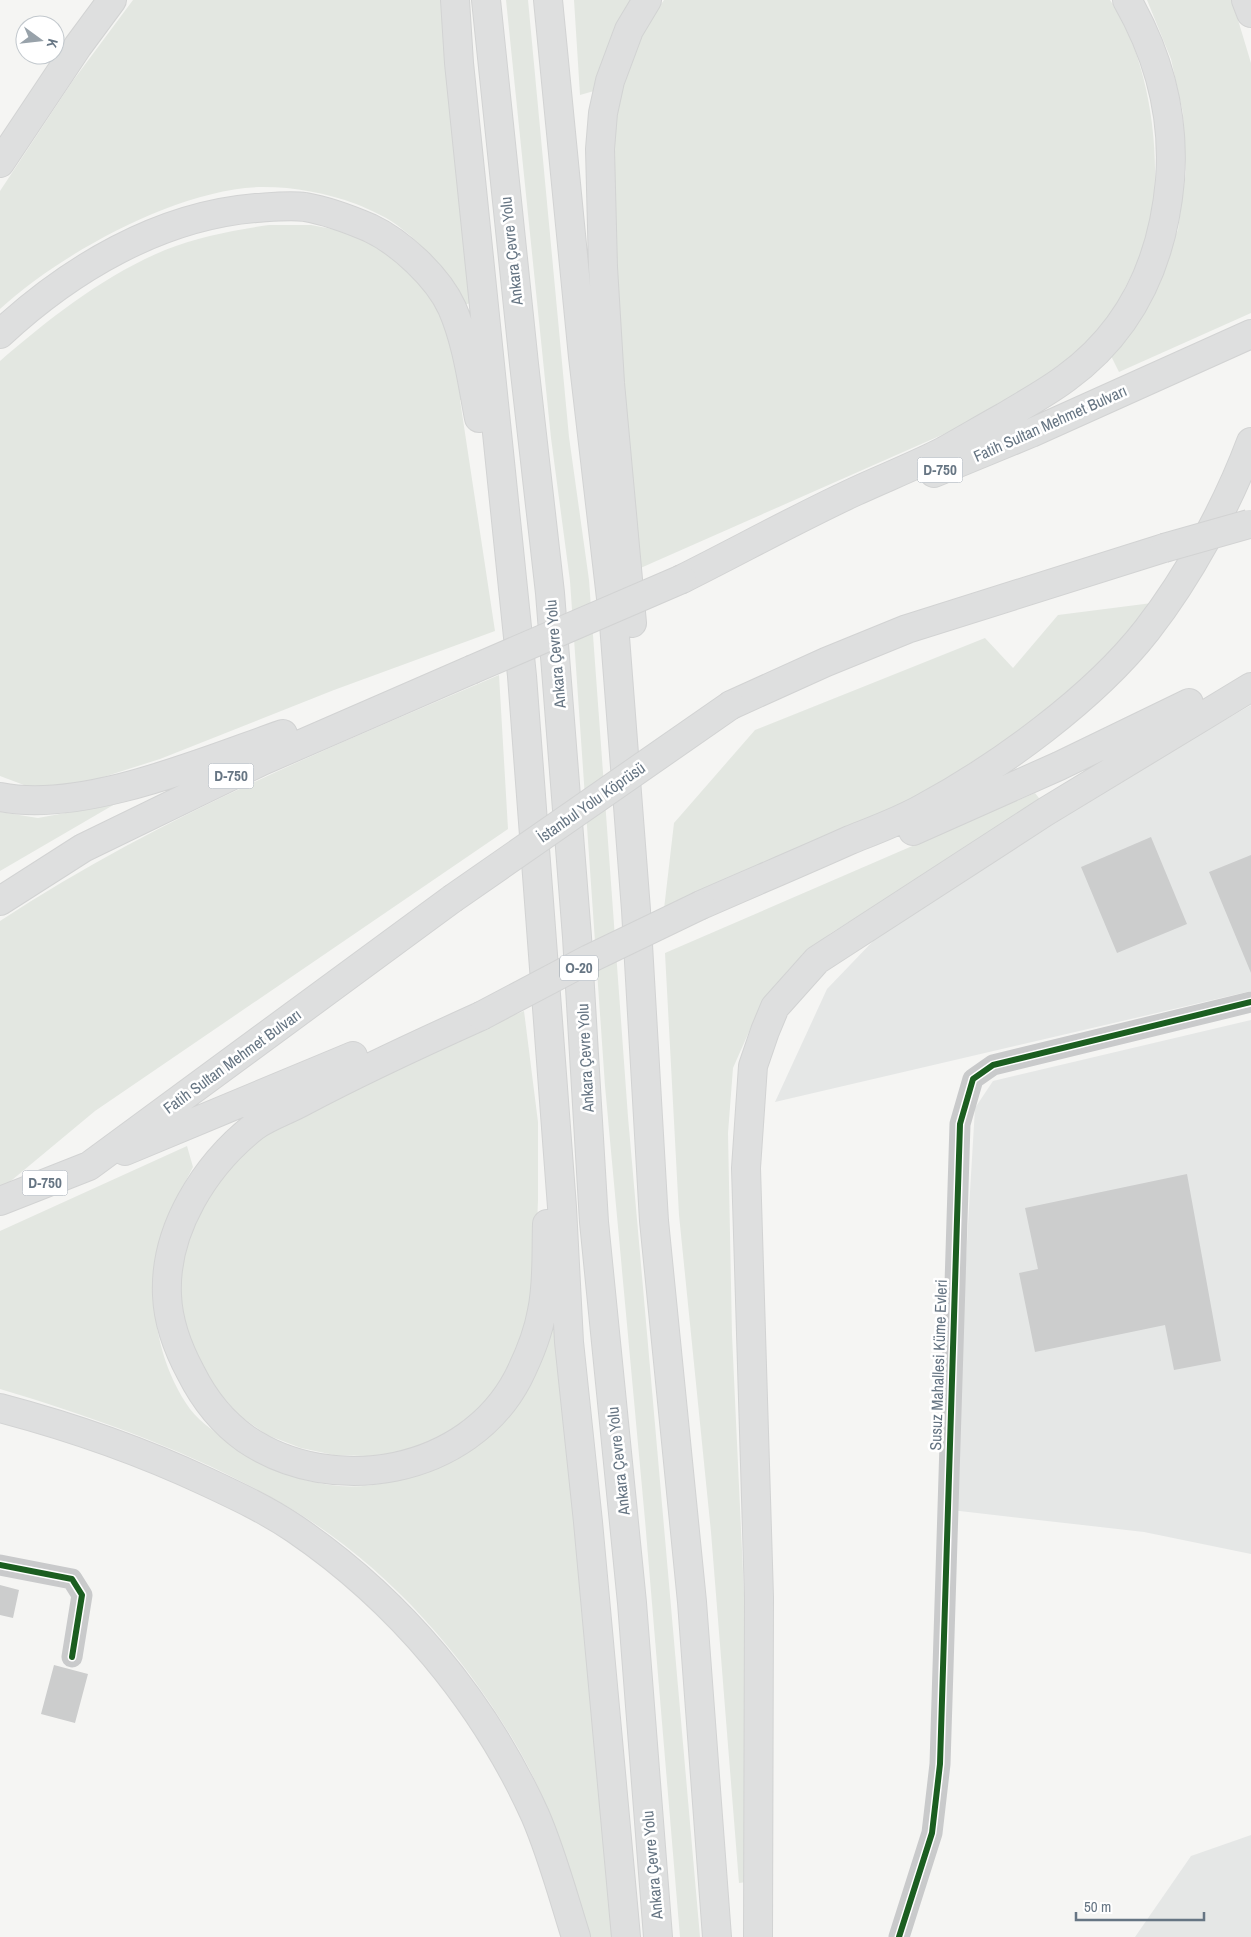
<svg xmlns="http://www.w3.org/2000/svg" width="1251" height="1937" viewBox="0 0 1251 1937" font-family="'Archivo Narrow',sans-serif">
<rect width="100%" height="100%" fill="#f5f5f3"/>
<path fill="#e5e7e6" d="M1251 705V991L775 1102 827 989 875 939 1023 837Z
M1251 1020V1554L1144 1532 951 1510 975 1108 993 1081Z
M1251 1835V1937H1135L1191 1856Z"/>
<path fill="#e3e7e1" d="M133 0H446L471 303 463 305C446 276 429 249 402 229 389 218 371 210 356 204 326 193 295 187 263 187 179 188 61 253 0 309V191L72 82Z
M506 0H528L569 437 589 580 628 1117 700 1937H680L645 1520 605 1086 570 581 551 438Z
M574 0H633L609 43 594 91 580 95Z
M664 0H1110C1151 59 1165 167 1148 236 1143 255 1131 275 1123 292L1127 296 1086 350 1009 402 953 430 636 570 613 292 610 159 615 105 633 45Z
M1147 0H1232L1251 63V313L1119 372 1110 354 1142 306 1178 230 1186 172 1183 113 1171 59Z
M269 225H311L348 232 381 246 411 268 441 307 466 400H460L495 631 334 690 160 759 75 786 32 788 0 776V361C50 318 103 276 165 250 198 237 234 230 269 225Z
M1152 603C1113 652 1071 696 1021 734 1005 746 986 755 969 766 874 825 767 865 664 909L674 823 755 730 985 638 1013 668 1058 615Z
M499 675 508 829 95 1111 0 1190V921C156 818 329 748 499 675Z
M1035 793 1042 802 831 933 790 968 763 1000 733 1068 728 1133 732 1335 744 1594 747 1882 739 1883 711 1532 679 1215 665 953Z
M115 804 0 871V812L38 818Z
M524 1011 538 1122V1200L535 1280 522 1351 493 1398 439 1441 402 1452 367 1456 334 1455 301 1448 267 1435 240 1416 217 1390 198 1360 185 1329 179 1300 180 1273 187 1244 196 1218 222 1171 272 1130 443 1044Z
M187 1146 193 1167C175 1202 156 1239 154 1280 152 1324 164 1373 190 1409 201 1423 219 1435 233 1445 297 1489 360 1500 432 1468 456 1457 484 1444 502 1423 527 1393 539 1351 554 1315L616 1937H588C571 1869 549 1798 512 1738 461 1652 390 1572 306 1518 212 1459 106 1421 0 1389V1231Z"/>
<path fill="#cccdcd" d="M1151 837 1187 924 1117 953 1081 867Z
M1251 855V973L1209 872Z
M1187 1174 1221 1361 1174 1370 1165 1325 1035 1352 1019 1273 1038 1269 1025 1208Z
M0 1585 19 1590 13 1618 0 1615Z
M54 1665 88 1674 75 1723 41 1714Z"/>
<g fill="none" stroke-linecap="round" stroke-linejoin="round">
<defs>
<path id="highway" d="M455 0 459 63 522 676 562 1207 569 1342 588 1522 626 1937
M486 0 524 364 550 593 577 937 594 1222 632 1603 658 1937
M548 0 583 357 614 624 636 910 654 1221 692 1602 717 1937
M1246 0 1251 13
M0 163 78 46 112 0
M0 334C70 269 159 216 256 208 272 207 290 205 305 207 328 211 349 219 370 228 400 242 438 277 452 308 467 342 472 382 479 418
M934 473 1031 433 1251 334
M682 579C740 550 796 519 854 492 884 478 915 466 944 451 964 440 984 428 1004 417 1025 404 1046 393 1066 378 1132 330 1163 260 1170 180 1175 115 1159 56 1127 0
M632 623 610 383 603 267 600 149 603 113 610 81 629 30 647 0
M731 705 826 662 907 629 1164 548
M0 797C82 814 205 761 283 734
M913 831 1059 766 1189 703
M0 901 83 848 262 761 471 670
M701 905C751 883 801 862 850 840 875 830 900 821 923 808 999 767 1094 698 1147 630 1189 576 1227 506 1251 442
M481 1016C421 1043 362 1070 304 1101 288 1110 269 1116 255 1126 205 1165 164 1230 167 1295 168 1322 178 1349 191 1373 204 1399 222 1422 246 1439 333 1498 468 1474 518 1378 528 1358 538 1334 542 1311 548 1283 546 1252 547 1224
M125 1151 353 1056
M0 1201 89 1166 452 899
M0 1408C72 1427 139 1450 207 1482 237 1496 267 1510 295 1529 399 1600 483 1700 535 1815 552 1854 563 1896 576 1937
M758 1937 759 1597 746 1168 753 1066 765 1031 775 1007 817 960 1045 812 1251 687"/>
</defs>
<use href="#highway" stroke="#d2d3d3" stroke-width="30"/>
<path stroke="#c9cacb" stroke-width="21" d="M0 1565 72 1579 82 1595 72 1657
M899 1937 932 1833 940 1764 960 1124 973 1079 993 1065 1251 1002"/>
<use href="#highway" stroke="#dedfdf" stroke-width="28"/>
<defs>
<path id="highway-bridge" d="M1164 548 1249 524
M471 670 682 579
M452 899 731 705
M481 1016 589 959 701 905"/>
</defs>
<use href="#highway-bridge" stroke="#d2d3d3" stroke-width="30" stroke-linecap="butt"/>
<use href="#highway-bridge" stroke="#dedfdf" stroke-width="28"/>
<defs>
<path id="cycleway" d="M0 1565 72 1579 82 1595 72 1657
M899 1937 932 1833 940 1764 960 1124 973 1079 993 1065 1251 1002"/>
</defs>
<use href="#cycleway" stroke="#fff" stroke-width="9"/>
<use href="#cycleway" stroke="#1b5e20" stroke-width="6"/>
</g>
<g text-anchor="middle" stroke-width="5" stroke-linejoin="round" paint-order="stroke">
<g fill="#fff" stroke="#949ea8" stroke-width="1">
<rect x="917.5" y="457.5" width="45" height="25" rx="4"/>
<rect x="208.5" y="763.5" width="45" height="25" rx="4"/>
<rect x="560" y="955.5" width="38" height="25" rx="4"/>
<rect x="22.5" y="1170.5" width="45" height="25" rx="4"/>
</g>
<g font-size="15" font-weight="bold" fill="#667583">
<text x="940" y="475">D-750</text>
<text x="231" y="781">D-750</text>
<text x="579" y="973">O-20</text>
<text x="45" y="1188">D-750</text>
</g>
<g font-size="16" fill="#667583" stroke="#fff">
<text transform="translate(511 251) rotate(-96)" y="6">Ankara Çevre Yolu</text>
<text transform="translate(1050 423) rotate(-24)" y="6">Fatih Sultan Mehmet Bulvarı</text>
<text transform="translate(555 654) rotate(-95)" y="6">Ankara Çevre Yolu</text>
<text transform="translate(591 802) rotate(-35)" y="6">İstanbul Yolu Köprüsü</text>
<text transform="translate(585 1058) rotate(-93)" y="6">Ankara Çevre Yolu</text>
<text transform="translate(232 1061) rotate(-36)" y="6">Fatih Sultan Mehmet Bulvarı</text>
<text transform="translate(938 1365) rotate(-88)" y="6">Susuz Mahallesi Küme Evleri</text>
<text transform="translate(618 1461) rotate(-96)" y="6">Ankara Çevre Yolu</text>
<text transform="translate(652 1865) rotate(-95)" y="6">Ankara Çevre Yolu</text>
</g>
</g>
<g transform="translate(40 40) rotate(105)"><circle r="24" fill="#ffffff" stroke="#c2c8cd"/>
<path d="M0-4L9 19L0 12L-9 19Z" fill="#98a2aa"/>
<text y="-8" font-size="14" font-weight="bold" text-anchor="middle" fill="#667583">K</text>
</g>
<path d="M1076 1912v8h128v-8" fill="none" stroke="#667583" stroke-width="2.5"/>
<text x="1084" y="1912" font-size="15" fill="#667583" stroke="#ffffff" stroke-width="4" paint-order="stroke">50 m</text>
</svg>
